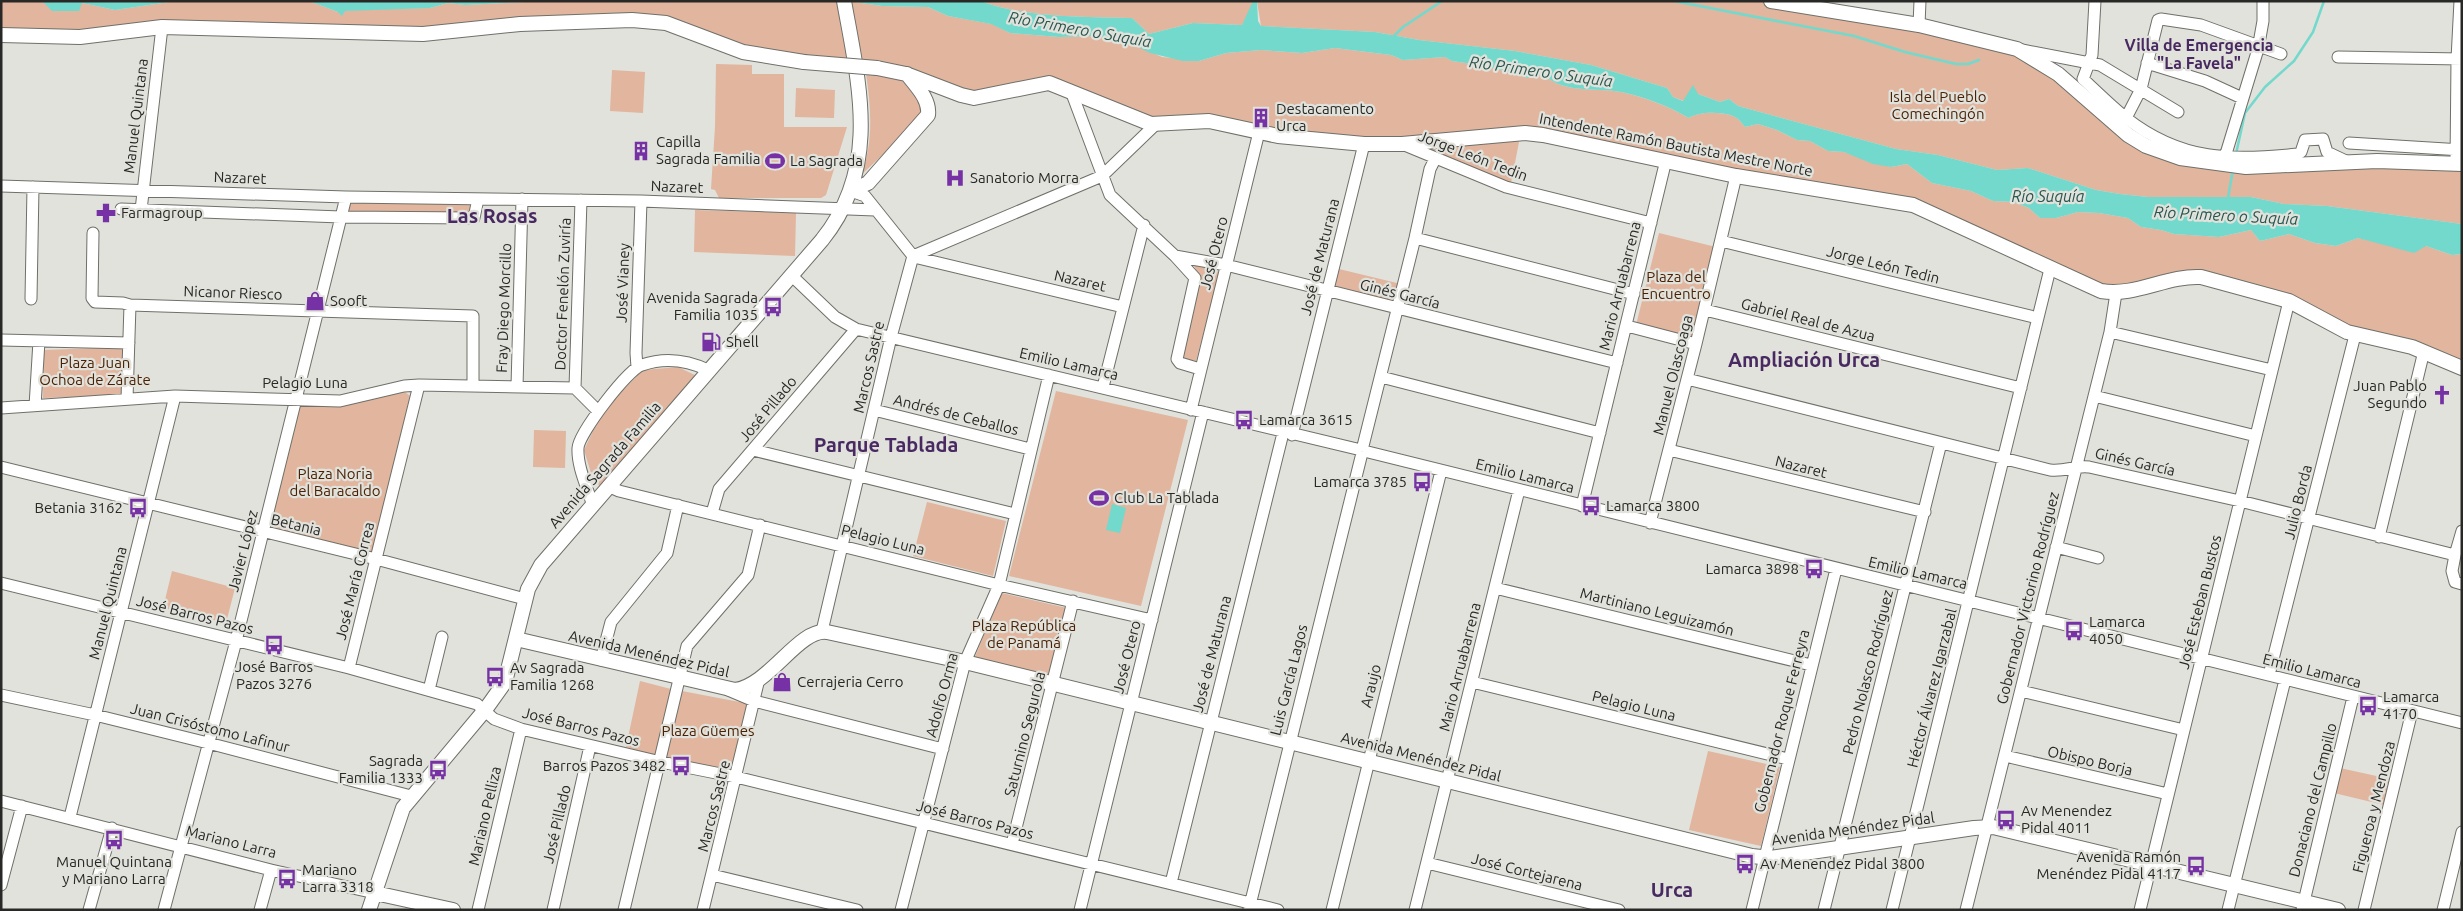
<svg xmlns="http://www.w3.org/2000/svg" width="2463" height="911" viewBox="0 0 2463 911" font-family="Ubuntu,sans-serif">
<rect width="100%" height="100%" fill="#e1e2db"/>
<path fill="#e1b59e" d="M1 1 82 3 115 10 176 1H309L338 12 360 9 430 8 448 3 465 5 544 1H848L882 6 928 7 948 16 992 24 1010 33 1059 37 1097 36 1134 45 1162 57 1199 61 1226 53 1261 50 1302 53 1335 48 1391 55 1403 60 1445 57 1452 61 1486 66 1528 78 1544 75C1565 94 1594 87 1621 92 1644 97 1668 106 1689 118 1700 111 1720 112 1733 116 1738 118 1742 123 1745 127L1758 124 1777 130 1797 140 1810 141 1828 151 1844 152 1891 167 1907 164 1932 183 1971 191 1993 201 2014 202 2029 208 2040 218H2056L2078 212 2099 213 2128 218 2141 227 2161 230 2174 234 2219 237 2251 230 2260 241 2289 234 2315 243 2336 246 2358 238 2382 243 2426 246 2452 255 2462 254V368L2355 335 2289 301 2201 277 2116 293 1918 207 1543 135 1402 144 1214 121 1156 124 1053 84 980 97 906 74 804 62 666 23 454 32 172 27 1 35Z
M980 1H1255L1242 25 1193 23 1149 34 1132 18C1083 17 1027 18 980 1Z
M1257 1H1771L2017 49 2164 153 2462 164V224L2327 206 2284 204 2251 197H2148L2120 194 2096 190 2028 168 1997 170 1938 155 1896 149 1738 106 1729 99 1720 102 1698 94 1684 101 1673 97 1667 88 1591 65 1515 51 1419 40 1375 32 1261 26Z
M716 64 752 65V74H784V127H847L826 195 821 198H719L715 190 711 189 715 127Z
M612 70 645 72 643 113 610 111Z
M866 74C905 80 910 74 924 114L917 123 861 175C874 143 871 107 866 74Z
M796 88 835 90 834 118 795 117Z
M1520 137 1511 183 1418 147Z
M349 201 475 203 471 216 346 212Z
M695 210 796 213 795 256 694 252Z
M1659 233 1716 247 1693 339 1636 325Z
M1196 263 1216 269 1219 274 1196 361 1185 359 1181 354 1199 283V275L1194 266Z
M1339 269 1401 284 1396 306 1333 291Z
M125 347 123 395 43 398 44 350Z
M678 367 699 377 602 486 594 483 584 450 603 410 643 370Z
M1056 391 1188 420 1141 606 1009 576Z
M405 392 410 396 372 553 268 528 300 404C340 405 366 401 405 392Z
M534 430 566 431 565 468 533 467Z
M927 502 1006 521 993 576 913 556Z
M172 571 235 588 226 623 163 608Z
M1002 593 1067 608 1050 677 974 659Z
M640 681 671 689 657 756 626 747Z
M682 691 750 704 733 775 666 758Z
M1708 751 1780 767 1761 846 1689 830Z
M2340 768 2390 779 2384 805 2334 793Z"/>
<path fill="#72d9cc" d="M37 1H176L115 10 82 3 79 11H52L44 3Z
M309 1H544L465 5 448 3 430 8 345 11 342 16 338 12Z
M848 1H980C1027 18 1083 17 1132 18L1149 34 1193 23 1242 25 1252 3 1257 1 1258 21 1261 26 1375 32 1419 40 1515 51 1591 65 1667 88 1673 97 1683 101 1693 85 1698 94 1720 102 1729 99 1738 106 1896 149 1938 155 1997 170 2028 168 2096 190 2120 194 2148 197H2251L2284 204 2327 206 2462 224V254L2452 255 2426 246 2414 253 2358 238 2336 246 2315 243 2289 234 2260 241 2251 230 2219 237 2174 234 2161 230 2141 227 2128 218 2099 213 2078 212 2056 218H2040L2029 208 2014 202 1993 201 1971 191 1932 183 1907 164 1891 167 1873 164 1844 152 1828 151 1810 141 1797 140 1777 130 1758 124 1745 127C1742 123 1738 118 1733 116 1721 112 1700 111 1689 118 1668 106 1645 97 1621 92 1594 87 1565 94 1544 75L1528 78 1486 66 1452 61 1445 57 1403 60 1391 55 1335 48 1302 53 1261 50 1226 53 1199 61H1183L1150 53 1134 45 1097 36 1059 37 1010 33 991 24 948 16 928 7 882 6Z
M1112 504 1126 508 1120 533 1106 530Z"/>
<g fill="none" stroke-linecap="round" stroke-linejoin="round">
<path stroke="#72d9cc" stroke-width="2.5" d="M1674 1 1854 36 1905 52 1956 64H1968L1979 60
M1393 37 1403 27 1442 1
M2236 154 2245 113 2265 87 2294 61 2313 32 2324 1
M2228 198 2233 169"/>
<defs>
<path id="minor" d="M2095 1 2092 55 2083 79C2097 92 2111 106 2126 118 2181 161 2231 161 2298 154L2301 152 2305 140 2323 139 2327 152 2346 161
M1919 25 1920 1
M2022 50 2100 65 2178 112
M2338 57 2462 59
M2147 63 2205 81 2242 98
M1071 91 1110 195 1175 256 1226 265 1617 363
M2126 118 2141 89 2158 20 2161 19 2201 25 2281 54
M2349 143 2462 150
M1402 144 1506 187 1651 223
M2225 157 2258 49 2263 21V1
M2456 164 2457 59 2460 1
M1 186 346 197 641 201 875 210
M851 191 865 196 913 256 918 258 1123 307
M121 209 341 217 474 218 478 199
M141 210 162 27
M93 233 92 298 95 302 123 303 130 305 473 316V386
M1415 238 1634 294
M1721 241 2038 318
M913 256 1102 176 1156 124
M1175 256 1195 278 1177 359 1180 363 1200 369
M791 275 835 317 856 329 1357 449
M31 299 33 187
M1705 310 2021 388
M1627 326 1696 344
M2110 332 2272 370
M1 340 129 343
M637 367 636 353 641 201
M1381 377 1600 433
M1687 379 2050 470C2065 472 2076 465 2089 467L2240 501 2455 555 2452 571 2455 582 2462 584
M517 387 522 199
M1103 387 1144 225
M575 388 581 200
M2094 396 2256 436
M127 399 130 305
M35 406 39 341
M1 408 175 396 340 401 404 386 419 385 575 388 598 411
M874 410 1030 449
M1191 410 1259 132
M1292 435 1364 144
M1363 446 1415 238 1430 169 1435 159
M753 450 1015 514
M1669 450 1925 512
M1368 452 2462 723
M1 467 376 559 525 599
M608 486 619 491 999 585 1152 620
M592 503C587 487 577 466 578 448 579 433 628 369 642 365 665 357 687 360 708 370
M1582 506 1666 160
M712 513 719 489 856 329
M1650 523 1696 344 1736 176
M2379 537 2424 351
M2056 547 2098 558
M2455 555 2462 531
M1 583 349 668 477 704 494 719 521 729 661 762 736 777 1278 910
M1495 588 1811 665
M822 631 891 337 913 256
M601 660 611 622 667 553 678 505
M349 668 419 385
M2269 675 2355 335
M1472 682 1788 759
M429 690 442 637
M728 690 754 701 943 749
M2021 691 2184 730
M1 695 95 715 208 743 411 796
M2005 756 2168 794
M1 801 271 870 375 893
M70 817 175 396
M1012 844 1073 601
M1427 863 1619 910
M712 875 857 910
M1171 883 1283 433
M1 885 22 806
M1249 909 1361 457
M89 910 112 828
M164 910 236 641 346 197
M260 910 271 870
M478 910 521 729
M553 910 590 746
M624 910 687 646 748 575 760 525
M703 910 759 679
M901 910 965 662 999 585 1049 375
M1080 910 1203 412
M1332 910 1441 471
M1415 910 1519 490
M1752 910 1836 569
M1824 910 1941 443
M1892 910 2050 269
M1966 910 2110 332 2116 293
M2140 910 2289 301
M2228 910 2285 680
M2302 910 2353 697
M2364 910 2412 711
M2443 910 2462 832"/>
<path id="major" d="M1771 1 1919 25 2017 49 2058 74 2128 135 2146 146 2180 158 2246 167 2377 161 2462 164
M1 35 80 37 162 27 423 34 520 24 632 20 666 23 743 52 804 62
M877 68 906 74 961 95 974 98 1049 83 1151 124 1209 121 1278 136 1364 144H1402L1525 133 1543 135 1736 176 1913 205 2101 291C2135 297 2167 275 2201 277L2289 301 2347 332 2412 347 2462 368
M851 191 868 183 928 115C930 99 916 86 907 74
M516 639 735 690C769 686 799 628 827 632L965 662 1752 856 1770 858 1974 828 1993 827 2338 910
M375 893 453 910
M369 910 403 808 485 710 505 682 528 589 541 565 822 240C881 167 859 85 844 1"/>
</defs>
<use href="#minor" stroke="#6e7069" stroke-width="13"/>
<use href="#major" stroke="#6e7069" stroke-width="16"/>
<use href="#minor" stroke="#fff" stroke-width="11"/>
<use href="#major" stroke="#fff" stroke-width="14"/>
<defs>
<path id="major-bridge" d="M804 62 877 68"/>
</defs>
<use href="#major-bridge" stroke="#6e7069" stroke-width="16" stroke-linecap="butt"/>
<use href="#major-bridge" stroke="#fff" stroke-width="14"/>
</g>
<defs>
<symbol id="building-bare" viewBox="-9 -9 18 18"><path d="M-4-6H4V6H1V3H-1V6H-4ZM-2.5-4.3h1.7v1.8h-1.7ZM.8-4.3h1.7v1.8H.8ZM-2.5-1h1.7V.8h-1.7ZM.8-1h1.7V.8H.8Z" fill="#7632a5" stroke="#e1e2db" stroke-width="2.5" paint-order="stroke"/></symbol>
<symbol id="stadium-bare" viewBox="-9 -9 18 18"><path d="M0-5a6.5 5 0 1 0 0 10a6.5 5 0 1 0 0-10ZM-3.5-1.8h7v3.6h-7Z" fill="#7632a5" stroke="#e1e2db" stroke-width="2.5" paint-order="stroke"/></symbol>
<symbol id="hospital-bare" viewBox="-9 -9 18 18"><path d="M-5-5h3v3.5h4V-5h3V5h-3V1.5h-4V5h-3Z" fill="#7632a5" stroke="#e1e2db" stroke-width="2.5" paint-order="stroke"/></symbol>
<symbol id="pharmacy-bare" viewBox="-9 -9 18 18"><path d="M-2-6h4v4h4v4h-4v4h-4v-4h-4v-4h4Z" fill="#7632a5" stroke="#e1e2db" stroke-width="2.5" paint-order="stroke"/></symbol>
<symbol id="shop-bare" viewBox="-9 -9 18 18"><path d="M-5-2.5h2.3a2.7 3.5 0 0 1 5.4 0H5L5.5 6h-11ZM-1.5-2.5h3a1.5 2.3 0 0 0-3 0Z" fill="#7632a5" stroke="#e1e2db" stroke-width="2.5" paint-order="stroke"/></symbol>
<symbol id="bus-bare" viewBox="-9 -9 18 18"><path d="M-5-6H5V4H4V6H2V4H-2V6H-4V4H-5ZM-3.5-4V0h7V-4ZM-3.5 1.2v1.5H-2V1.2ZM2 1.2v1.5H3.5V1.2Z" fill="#7632a5" stroke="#e1e2db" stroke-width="2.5" paint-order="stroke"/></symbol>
<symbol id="fuel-bare" viewBox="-9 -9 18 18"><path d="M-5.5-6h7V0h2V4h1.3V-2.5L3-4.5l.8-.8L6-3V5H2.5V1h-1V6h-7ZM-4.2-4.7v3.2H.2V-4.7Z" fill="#7632a5" stroke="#e1e2db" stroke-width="2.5" paint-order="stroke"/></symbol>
<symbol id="church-bare" viewBox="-9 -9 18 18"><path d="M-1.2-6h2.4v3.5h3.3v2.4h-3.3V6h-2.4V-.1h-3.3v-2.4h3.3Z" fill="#7632a5" stroke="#e1e2db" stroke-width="2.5" paint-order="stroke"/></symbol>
</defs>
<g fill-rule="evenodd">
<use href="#building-bare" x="1247" y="104" width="28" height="28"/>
<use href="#building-bare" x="627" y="137" width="28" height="28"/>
<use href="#stadium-bare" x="761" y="147" width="28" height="28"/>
<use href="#hospital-bare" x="941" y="164" width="28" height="28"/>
<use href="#pharmacy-bare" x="92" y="199" width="28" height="28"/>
<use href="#shop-bare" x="301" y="287" width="28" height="28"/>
<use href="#bus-bare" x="759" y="293" width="28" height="28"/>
<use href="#fuel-bare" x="697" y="328" width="28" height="28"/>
<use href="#church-bare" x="2428" y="381" width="28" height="28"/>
<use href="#bus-bare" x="1230" y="406" width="28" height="28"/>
<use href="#bus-bare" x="1408" y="468" width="28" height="28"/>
<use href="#stadium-bare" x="1085" y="484" width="28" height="28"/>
<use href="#bus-bare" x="1577" y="492" width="28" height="28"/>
<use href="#bus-bare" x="124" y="494" width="28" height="28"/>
<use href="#bus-bare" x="1800" y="555" width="28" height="28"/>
<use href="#bus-bare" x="2060" y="617" width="28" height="28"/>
<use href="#bus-bare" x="260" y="631" width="28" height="28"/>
<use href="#bus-bare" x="481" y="663" width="28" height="28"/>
<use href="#shop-bare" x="768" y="668" width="28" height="28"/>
<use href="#bus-bare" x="2354" y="692" width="28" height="28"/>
<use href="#bus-bare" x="667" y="752" width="28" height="28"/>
<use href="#bus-bare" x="424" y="756" width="28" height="28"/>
<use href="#bus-bare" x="1992" y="806" width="28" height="28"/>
<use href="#bus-bare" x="100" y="826" width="28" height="28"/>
<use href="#bus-bare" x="1731" y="850" width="28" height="28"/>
<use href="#bus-bare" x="2182" y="852" width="28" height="28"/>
<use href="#bus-bare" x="273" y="865" width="28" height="28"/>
</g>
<g text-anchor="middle" stroke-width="4.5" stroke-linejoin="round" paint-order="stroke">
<g font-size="15" fill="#4a1f02" stroke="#e1e2db">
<text x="1938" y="102">Isla del Pueblo<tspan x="1938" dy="17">Comechingón</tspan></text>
<text x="1676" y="282">Plaza del<tspan x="1676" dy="17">Encuentro</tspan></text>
<text x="95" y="368">Plaza Juan<tspan x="95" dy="17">Ochoa de Zárate</tspan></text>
<text x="335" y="479">Plaza Noria<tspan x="335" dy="17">del Baracaldo</tspan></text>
<text x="1024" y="631">Plaza República<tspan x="1024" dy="17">de Panamá</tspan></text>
<text x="708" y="736">Plaza Güemes</text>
</g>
<g font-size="15" fill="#282926" stroke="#e1e2db" text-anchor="start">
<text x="1276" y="114">Destacamento<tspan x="1276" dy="17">Urca</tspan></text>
<text x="656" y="147">Capilla<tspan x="656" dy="17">Sagrada Familia</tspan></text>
<text x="790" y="166">La Sagrada</text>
<text x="970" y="183">Sanatorio Morra</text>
<text x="121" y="218">Farmagroup</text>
<text x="758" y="303" text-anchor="end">Avenida Sagrada<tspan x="758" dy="17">Familia 1035</tspan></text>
<text x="330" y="306">Sooft</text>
<text x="726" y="347">Shell</text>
<text x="2427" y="391" text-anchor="end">Juan Pablo<tspan x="2427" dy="17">Segundo</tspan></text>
<text x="1259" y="425">Lamarca 3615</text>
<text x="1407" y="487" text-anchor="end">Lamarca 3785</text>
<text x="1114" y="503">Club La Tablada</text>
<text x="1606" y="511">Lamarca 3800</text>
<text x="123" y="513" text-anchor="end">Betania 3162</text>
<text x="1799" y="574" text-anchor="end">Lamarca 3898</text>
<text x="2089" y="627">Lamarca<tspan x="2089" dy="17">4050</tspan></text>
<text x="274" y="672" text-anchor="middle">José Barros<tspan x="274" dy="17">Pazos 3276</tspan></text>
<text x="510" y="673">Av Sagrada<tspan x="510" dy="17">Familia 1268</tspan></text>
<text x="797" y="687">Cerrajeria Cerro</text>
<text x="2383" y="702">Lamarca<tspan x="2383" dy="17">4170</tspan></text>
<text x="423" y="766" text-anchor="end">Sagrada<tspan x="423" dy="17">Familia 1333</tspan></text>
<text x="666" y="771" text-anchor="end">Barros Pazos 3482</text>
<text x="2021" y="816">Av Menendez<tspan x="2021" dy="17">Pidal 4011</tspan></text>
<text x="2181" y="862" text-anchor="end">Avenida Ramón<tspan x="2181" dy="17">Menéndez Pidal 4117</tspan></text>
<text x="114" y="867" text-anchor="middle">Manuel Quintana<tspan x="114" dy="17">y Mariano Larra</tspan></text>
<text x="1760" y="869">Av Menendez Pidal 3800</text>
<text x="302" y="875">Mariano<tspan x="302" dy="17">Larra 3318</tspan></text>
</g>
<g font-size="15" fill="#282926" stroke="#e1e2db">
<text transform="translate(136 116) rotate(-83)" y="5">Manuel Quintana</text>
<text transform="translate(1676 145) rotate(11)" y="5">Intendente Ramón Bautista Mestre Norte</text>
<text transform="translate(1473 156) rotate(21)" y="5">Jorge León Tedin</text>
<text transform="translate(240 178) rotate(2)" y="5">Nazaret</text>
<text transform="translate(677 187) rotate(2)" y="5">Nazaret</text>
<text transform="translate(1214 253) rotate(-76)" y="5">José Otero</text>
<text transform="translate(1320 257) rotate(-76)" y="5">José de Maturana</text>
<text transform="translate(1883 265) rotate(14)" y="5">Jorge León Tedin</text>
<text transform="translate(1080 281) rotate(13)" y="5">Nazaret</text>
<text transform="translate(623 283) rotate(-88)" y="5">José Vianey</text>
<text transform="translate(1620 286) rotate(-76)" y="5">Mario Arruabarrena</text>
<text transform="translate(233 293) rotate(2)" y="5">Nicanor Riesco</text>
<text transform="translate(563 294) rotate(-88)" y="5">Doctor Fenelón Zuviría</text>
<text transform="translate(1400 294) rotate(14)" y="5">Ginés García</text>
<text transform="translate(504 308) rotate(-88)" y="5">Fray Diego Morcillo</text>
<text transform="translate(1808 320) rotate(14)" y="5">Gabriel Real de Azua</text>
<text transform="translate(1069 364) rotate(13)" y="5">Emilio Lamarca</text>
<text transform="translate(869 367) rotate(-77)" y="5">Marcos Sastre</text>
<text transform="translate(1673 375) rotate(-76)" y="5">Manuel Olascoaga</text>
<text x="305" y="388">Pelagio Luna</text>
<text transform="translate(768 409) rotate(-50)" y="5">José Pillado</text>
<text transform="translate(956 415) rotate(14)" y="5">Andrés de Ceballos</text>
<text transform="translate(2135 462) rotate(13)" y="5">Ginés García</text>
<text transform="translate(605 465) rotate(-49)" y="5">Avenida Sagrada Familia</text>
<text transform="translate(1801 467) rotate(14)" y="5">Nazaret</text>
<text transform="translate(1525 476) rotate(14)" y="5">Emilio Lamarca</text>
<text transform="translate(2298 502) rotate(-76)" y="5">Julio Borda</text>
<text transform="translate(296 525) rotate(13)" y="5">Betania</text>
<text transform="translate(883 540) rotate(14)" y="5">Pelagio Luna</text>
<text transform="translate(243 551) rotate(-76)" y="5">Javier López</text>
<text transform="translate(1918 573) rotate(13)" y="5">Emilio Lamarca</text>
<text transform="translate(355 581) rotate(-76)" y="5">José María Correa</text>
<text transform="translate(2028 598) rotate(-76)" y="5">Gobernador Victorino Rodríguez</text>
<text transform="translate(2200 602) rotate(-76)" y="5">José Esteban Bustos</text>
<text transform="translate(108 603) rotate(-76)" y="5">Manuel Quintana</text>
<text transform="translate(1657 612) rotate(14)" y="5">Martiniano Leguizamón</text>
<text transform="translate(195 615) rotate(14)" y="5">José Barros Pazos</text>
<text transform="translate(649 654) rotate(13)" y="5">Avenida Menéndez Pidal</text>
<text transform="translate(1212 654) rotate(-76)" y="5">José de Maturana</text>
<text transform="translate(1127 657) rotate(-76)" y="5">José Otero</text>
<text transform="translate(1460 667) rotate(-76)" y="5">Mario Arruabarrena</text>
<text transform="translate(2312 671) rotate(14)" y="5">Emilio Lamarca</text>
<text transform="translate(1868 672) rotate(-76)" y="5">Pedro Nolasco Rodríguez</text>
<text transform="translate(1289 680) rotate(-76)" y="5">Luis García Lagos</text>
<text transform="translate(1371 686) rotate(-76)" y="5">Araujo</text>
<text transform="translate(1932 688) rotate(-76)" y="5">Héctor Álvarez Igarzabal</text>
<text transform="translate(942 695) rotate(-75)" y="5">Adolfo Orma</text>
<text transform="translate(1634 706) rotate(14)" y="5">Pelagio Luna</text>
<text transform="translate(1782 721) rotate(-76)" y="5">Gobernador Roque Ferreyra</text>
<text transform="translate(581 727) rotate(14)" y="5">José Barros Pazos</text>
<text transform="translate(210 728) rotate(14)" y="5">Juan Crisóstomo Lafinur</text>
<text transform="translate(1025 734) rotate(-76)" y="5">Saturnino Segurola</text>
<text transform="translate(1421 757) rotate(14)" y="5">Avenida Menéndez Pidal</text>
<text transform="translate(2090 761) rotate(13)" y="5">Obispo Borja</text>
<text transform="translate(2313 800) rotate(-76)" y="5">Donaciano del Campillo</text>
<text transform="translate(714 806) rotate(-76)" y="5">Marcos Sastre</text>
<text transform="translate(2374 807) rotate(-76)" y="5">Figueroa y Mendoza</text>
<text transform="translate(485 816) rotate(-77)" y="5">Mariano Pelliza</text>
<text transform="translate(975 820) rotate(14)" y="5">José Barros Pazos</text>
<text transform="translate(557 824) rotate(-77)" y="5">José Pillado</text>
<text transform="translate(1853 829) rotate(-8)" y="5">Avenida Menéndez Pidal</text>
<text transform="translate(231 842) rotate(14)" y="5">Mariano Larra</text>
<text transform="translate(1527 872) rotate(14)" y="5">José Cortejarena</text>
</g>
<g font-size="16" font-style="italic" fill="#285650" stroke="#e1e2db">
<text transform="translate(1080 29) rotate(10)" y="6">Río Primero o Suquía</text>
<text transform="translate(1541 71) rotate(8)" y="6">Río Primero o Suquía</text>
<text x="2048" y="202">Río Suquía</text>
<text transform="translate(2226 215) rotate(3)" y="6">Río Primero o Suquía</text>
</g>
<g font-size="16" font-weight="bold" fill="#492962" stroke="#e1e2db">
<text x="2199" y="51">Villa de Emergencia<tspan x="2199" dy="18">"La Favela"</tspan></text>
</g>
<g font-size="20" font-weight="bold" fill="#492962" stroke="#e1e2db">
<text x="492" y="223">Las Rosas</text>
<text x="1804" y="367">Ampliación Urca</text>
<text x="886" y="452">Parque Tablada</text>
<text x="1672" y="897">Urca</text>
</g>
</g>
<rect width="2463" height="911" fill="none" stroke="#282926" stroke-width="5"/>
</svg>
